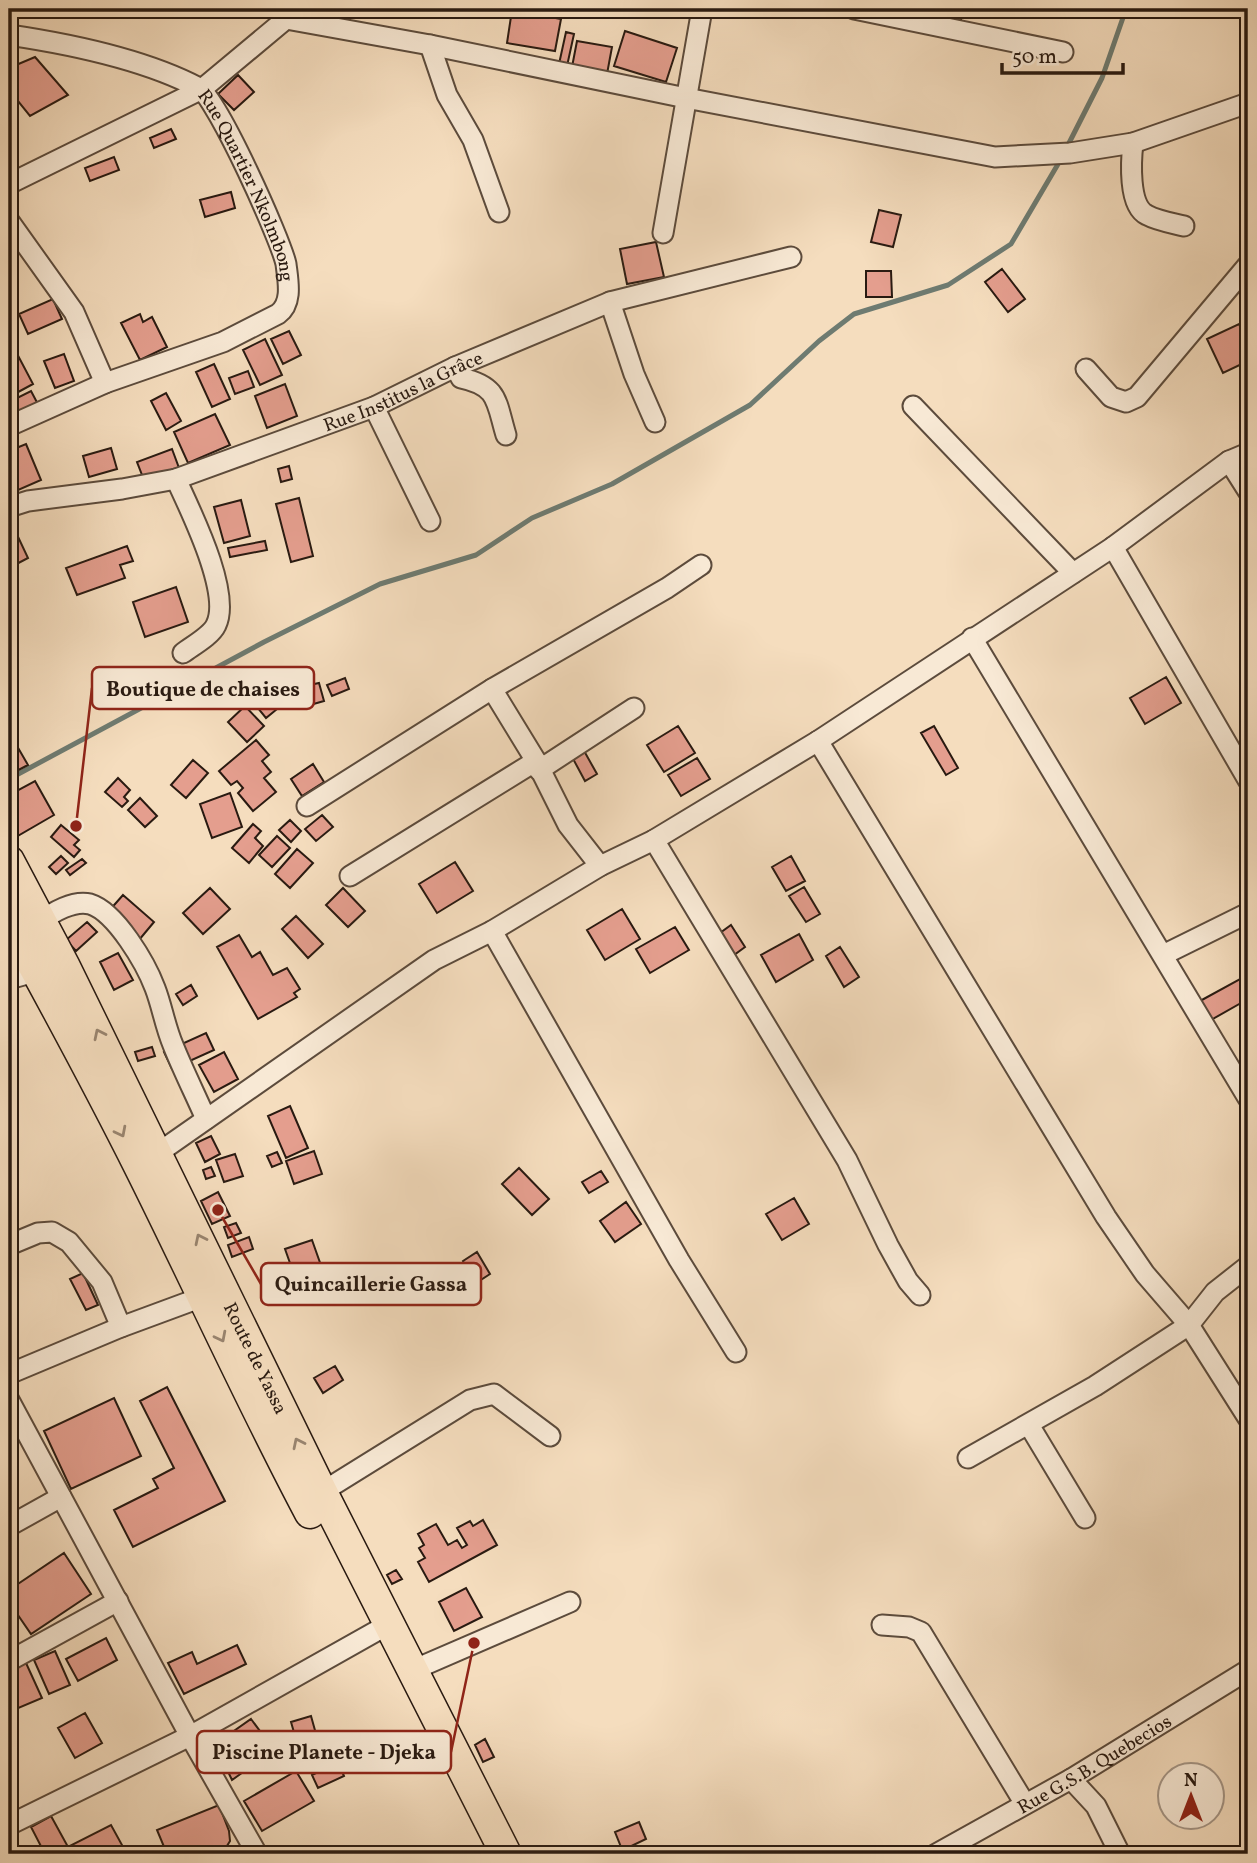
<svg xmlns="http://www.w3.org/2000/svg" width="1257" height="1863" viewBox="0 0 1257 1863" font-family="Vollkorn,serif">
<rect width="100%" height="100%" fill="#f5ddbe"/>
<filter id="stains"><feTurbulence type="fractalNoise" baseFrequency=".00286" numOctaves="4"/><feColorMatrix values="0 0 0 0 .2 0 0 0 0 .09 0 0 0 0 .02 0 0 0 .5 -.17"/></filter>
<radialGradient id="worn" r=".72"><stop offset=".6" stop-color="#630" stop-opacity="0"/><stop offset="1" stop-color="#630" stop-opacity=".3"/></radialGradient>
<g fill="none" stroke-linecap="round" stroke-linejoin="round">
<path stroke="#6e7b71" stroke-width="5" d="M1067 147 1102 78 1126 9
M9 779 264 642 380 584 476 555 532 518 612 484 750 405 819 341 854 314 948 285 1011 244 1061 159"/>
</g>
<path fill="#e49e8e" stroke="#291a11" stroke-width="2" d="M528 9H565L563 16Z
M918 9H963L960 25 916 16Z
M512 10 561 19 555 51 507 43Z
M625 31 677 48 666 82 614 66Z
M566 32 574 34 567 66 559 64Z
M577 41 612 47 607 74 572 67Z
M35 57 68 95 30 116 9 90V68Z
M238 75 254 92 234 110 218 94Z
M171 129 176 139 154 148 150 138Z
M114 157 119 170 90 181 85 168Z
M231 192 235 208 205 217 200 200Z
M879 210 901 215 893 247 871 242Z
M656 242 664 277 627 284 620 249Z
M1002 269 1025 299 1008 312 985 282Z
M866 271H891L892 297H866Z
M53 299 62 319 28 334 19 314Z
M140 314 143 322 152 317 167 347 140 360 121 323Z
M1239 324 1248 343V361L1223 373 1207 339Z
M289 331 301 355 283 364 271 339Z
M265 339 282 375 260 385 243 350Z
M14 348 33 384 9 397V350Z
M64 354 74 381 55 388 44 361Z
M214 364 230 399 212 407 196 372Z
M248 371 254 387 235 394 229 378Z
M285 384 297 416 267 428 255 396Z
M31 391 41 410 16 422 9 402Z
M166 393 181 421 166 430 151 401Z
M215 414 230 445 188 463 174 432Z
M26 444 41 480 9 494V451Z
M111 448 117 469 89 477 83 456Z
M172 449 179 468 144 480 137 462Z
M289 466 292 479 281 482 278 469Z
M299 498 313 556 291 562 276 504Z
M241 500 250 536 224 543 214 507Z
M12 524 28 558 9 568V525Z
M265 541 267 550 230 557 228 548Z
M127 546 133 561 120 565 125 578 77 595 66 568Z
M176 587 188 622 145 637 133 602Z
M1166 677 1181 703 1145 724 1130 698Z
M345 678 349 689 332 696 327 685Z
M319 683 324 701 310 705 305 686Z
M268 689 282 705 266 718 253 702Z
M245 706 264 726 247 742 228 722Z
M678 726 695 753 664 772 647 745Z
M934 726 958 768 946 775 921 733Z
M256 740 269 755 262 761 271 772 264 778 276 792 253 811 238 793 243 788 237 781 231 785 219 771Z
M17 746 28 765 9 775V751Z
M583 749 597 774 585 781 571 755Z
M697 758 710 779 681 796 668 775Z
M193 760 208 773 186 798 171 785Z
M313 764 324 782 302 796 291 779Z
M118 778 130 790 124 797 128 801 122 807 105 792Z
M35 781 54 815 9 841V795Z
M230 793 242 827 212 838 200 804Z
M140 798 157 816 145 827 128 810Z
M322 815 333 827 316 841 305 829Z
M290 820 301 831 291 842 279 830Z
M253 824 261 831 255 838 263 846 249 863 232 848Z
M61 825 79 840 74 845 80 850 74 857 51 837Z
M277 836 290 848 272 867 259 855Z
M297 849 313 863 290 888 275 874Z
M61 856 68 863 56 874 49 867Z
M791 856 805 881 786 891 772 867Z
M82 859 86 863 70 875 66 870Z
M455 862 473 891 437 913 419 884Z
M804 887 820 914 806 922 789 896Z
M210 888 230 909 203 934 183 913Z
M343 888 365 911 348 927 326 905Z
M123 895 154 922 139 940 108 912Z
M622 909 640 939 605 960 587 930Z
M296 916 323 944 308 958 282 929Z
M87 922 97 932 76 951 66 940Z
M731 925 745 947 734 955 720 933Z
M675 927 689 950 650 973 636 949Z
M799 934 813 960 776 982 761 955Z
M239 935 252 957 260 952 273 975 287 968 300 989 294 993 297 997 258 1019 217 947Z
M1248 942V961L1241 944Z
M840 947 859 977 844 987 826 956Z
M118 953 133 980 114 990 100 962Z
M1240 979 1248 994V999L1211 1020 1200 1001Z
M191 985 197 996 183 1005 176 994Z
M206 1033 214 1050 172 1069 164 1052Z
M152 1047 155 1056 138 1061 135 1052Z
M224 1052 238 1079 214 1092 199 1065Z
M290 1106 308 1148 286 1158 268 1116Z
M211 1136 220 1154 205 1162 196 1143Z
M314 1151 322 1174 294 1184 286 1161Z
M277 1152 282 1163 272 1167 267 1156Z
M235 1154 243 1176 224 1182 216 1160Z
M211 1167 215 1176 206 1179 203 1170Z
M519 1168 549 1199 532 1215 502 1184Z
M601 1171 608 1182 589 1193 582 1182Z
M218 1192 230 1216 212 1224 201 1201Z
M794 1198 809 1224 782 1240 766 1214Z
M626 1202 641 1224 615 1242 600 1221Z
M236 1223 241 1233 228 1238 224 1227Z
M249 1237 253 1249 232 1257 228 1245Z
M312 1240 329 1288 302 1297 285 1249Z
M477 1252 490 1274 476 1283 463 1261Z
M83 1273 98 1305 86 1310 70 1279Z
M335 1366 343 1380 323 1393 314 1378Z
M167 1387 225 1501 133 1547 114 1510 158 1488 153 1479 174 1468 140 1401Z
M114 1398 141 1456 71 1489 44 1431Z
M483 1520 497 1545 429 1582 418 1562 425 1558 419 1548 424 1545 418 1534 436 1524 448 1545 457 1540 462 1548 467 1545 457 1528 470 1521 473 1526Z
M64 1553 91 1594 31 1634 9 1602V1590Z
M396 1570 402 1579 392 1584 387 1575Z
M466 1588 482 1617 454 1631 439 1602Z
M106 1638 117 1660 78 1681 66 1659Z
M237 1645 246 1664 184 1694 168 1663 192 1652 197 1664Z
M55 1651 70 1685 49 1694 34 1660Z
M26 1663 42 1698 16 1709 9 1692V1671Z
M85 1713 102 1743 75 1758 58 1728Z
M311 1716 323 1759 303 1764 291 1722Z
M251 1719 274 1750 232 1780 222 1759 221 1743 231 1733Z
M485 1739 494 1757 483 1762 475 1745Z
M338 1762 344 1776 318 1788 312 1775Z
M296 1771 314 1801 262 1831 244 1801Z
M219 1805 229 1831 230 1841 222 1854H167L157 1830Z
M51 1816 68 1847 111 1825 122 1845 105 1854H45L31 1827Z
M639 1822 646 1839 625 1849 627 1854H608L621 1847 615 1832Z"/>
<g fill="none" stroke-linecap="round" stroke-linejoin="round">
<defs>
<g id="street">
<path d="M854 9 1063 52"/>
<path d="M286 19 430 45 686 98 995 157 1070 153 1133 143 1248 103"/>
<path id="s1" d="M9 35C70 44 144 59 199 88 217 98 281 240 286 264 288 281 293 303 278 314L223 342 105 383 9 426"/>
<path d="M430 45 447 95 473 140 499 212"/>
<path d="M1133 143C1131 160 1128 206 1147 215 1158 221 1172 223 1184 226"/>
<path d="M9 184 202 89 286 19 289 9"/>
<path d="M9 221 74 312 105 383"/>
<path d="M663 233 702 9"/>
<path d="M610 302 634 374 655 422"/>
<path d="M455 367 461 378C499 386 496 402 506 435"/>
<path d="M1086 369 1111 397 1126 402 1137 397 1248 265"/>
<path d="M913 406 1073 573"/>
<path d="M374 407 430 521"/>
<path d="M1229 461 1248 491"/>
<path d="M176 479C190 510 232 593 216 625 211 636 192 646 183 653"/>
<path id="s2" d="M9 507 28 501 122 489 176 479 374 407 455 367 610 302 791 257"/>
<path d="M1113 547 1248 780"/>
<path d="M972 638 1248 1098"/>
<path d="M492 689 536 761 568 825 600 866"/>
<path d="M818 741 1106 1217 1145 1274 1189 1325 1248 1418"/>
<path d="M539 770 634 708"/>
<path d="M307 806 492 689 667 588 701 565"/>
<path d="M654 840 847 1160 888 1245 908 1281 920 1295"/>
<path d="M350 876 536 761"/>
<path d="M41 922C52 912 74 900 90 904 116 912 146 964 155 988 162 1006 165 1026 173 1045 183 1070 195 1094 206 1119"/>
<path d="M492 931 679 1260 736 1352"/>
<path d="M1163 955 1248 913"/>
<path d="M9 979 38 971"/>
<path d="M158 1153 434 960 492 931 600 866 654 840 818 741 1113 547 1229 461 1248 453"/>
<path d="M9 1245 38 1233 52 1232 69 1242 102 1282 121 1327"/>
<path d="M9 1374 121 1327 213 1293"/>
<path d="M9 1400 190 1736 257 1854"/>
<path d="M1029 1425 1085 1518"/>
<path d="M968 1458 1095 1386 1189 1325 1215 1292 1248 1266"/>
<path d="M322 1492 470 1400 494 1394 550 1436"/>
<path d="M9 1526 61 1497"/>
<path d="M882 1625 909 1627 921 1632 1025 1804"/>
<path d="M9 1661 118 1601"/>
<path d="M413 1670 570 1602"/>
<path d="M1071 1779 1096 1806 1120 1854"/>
<path d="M9 1825 190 1736 389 1624"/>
<path id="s3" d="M936 1854 1071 1779 1248 1670"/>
</g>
<g id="primary">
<path id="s4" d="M9 861 65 967 322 1492 506 1854"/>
<path d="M9 921C54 1003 99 1086 141 1170 198 1284 250 1400 310 1513"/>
</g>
</defs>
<use href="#street" stroke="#5c4b3c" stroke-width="23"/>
<use href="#primary" stroke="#291a11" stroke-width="33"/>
<use href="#street" stroke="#f8e9d5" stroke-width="19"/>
<use href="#primary" stroke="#f5ddbe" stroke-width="30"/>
</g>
<defs><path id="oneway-chevron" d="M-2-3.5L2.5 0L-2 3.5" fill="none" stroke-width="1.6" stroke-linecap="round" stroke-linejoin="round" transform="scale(1.75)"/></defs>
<g stroke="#998570">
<use href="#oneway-chevron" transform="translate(99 1034) rotate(-116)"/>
<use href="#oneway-chevron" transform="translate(121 1132) rotate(63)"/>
<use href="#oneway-chevron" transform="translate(200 1239) rotate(-116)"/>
<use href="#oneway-chevron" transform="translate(221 1337) rotate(63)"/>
<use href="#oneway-chevron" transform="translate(298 1443) rotate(-116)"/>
</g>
<g text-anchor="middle" stroke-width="6" stroke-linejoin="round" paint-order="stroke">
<g font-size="19" fill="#291a11" stroke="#f8e9d5">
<text dy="7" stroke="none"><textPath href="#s1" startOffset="308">Rue Quartier Nkolmbong</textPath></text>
<text dy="7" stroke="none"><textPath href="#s2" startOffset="413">Rue Institus la Grâce</textPath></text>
<text dy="7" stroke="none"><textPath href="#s4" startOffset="555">Route de Yassa</textPath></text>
<text dy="7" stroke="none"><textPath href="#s3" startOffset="182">Rue G.S.B. Quebecios</textPath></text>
</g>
</g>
<path fill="none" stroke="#8f2418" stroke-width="2.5" d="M76 826L92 688M218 1210L261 1284M474 1643L451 1752"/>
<g fill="#8f2418" stroke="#f8e9d5" stroke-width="2.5">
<circle cx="76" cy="826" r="7"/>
<circle cx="218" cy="1210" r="7"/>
<circle cx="474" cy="1643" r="7"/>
</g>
<g fill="#f8e9d5" stroke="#8f2418" stroke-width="2.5">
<rect x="92" y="667" width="222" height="42" rx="7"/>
<rect x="261" y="1263" width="220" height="42" rx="7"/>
<rect x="197" y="1731" width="254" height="42" rx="7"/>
</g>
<g font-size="21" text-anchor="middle" font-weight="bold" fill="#291a11">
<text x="203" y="696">Boutique de chaises</text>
<text x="371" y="1291">Quincaillerie Gassa</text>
<text x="324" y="1759">Piscine Planete - Djeka</text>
</g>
<rect width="1257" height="1863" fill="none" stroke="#f5ddbe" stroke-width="35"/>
<rect x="10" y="10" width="1236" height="1842" fill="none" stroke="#291a11" stroke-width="3.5"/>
<rect x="18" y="18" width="1222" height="1828" fill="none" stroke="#291a11" stroke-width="2"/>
<g transform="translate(1191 1796)"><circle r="33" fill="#f8e9d5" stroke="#a59687" stroke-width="2"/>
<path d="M0-5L12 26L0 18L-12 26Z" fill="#8f2418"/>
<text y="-10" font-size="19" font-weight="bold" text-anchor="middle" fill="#291a11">N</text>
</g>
<path d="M1002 63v10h121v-10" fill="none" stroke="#291a11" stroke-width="3.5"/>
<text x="1012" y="63" font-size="21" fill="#291a11" stroke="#f8e9d5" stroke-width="5" paint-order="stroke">50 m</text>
<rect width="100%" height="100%" filter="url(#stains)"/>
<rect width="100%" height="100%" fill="url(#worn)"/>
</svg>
